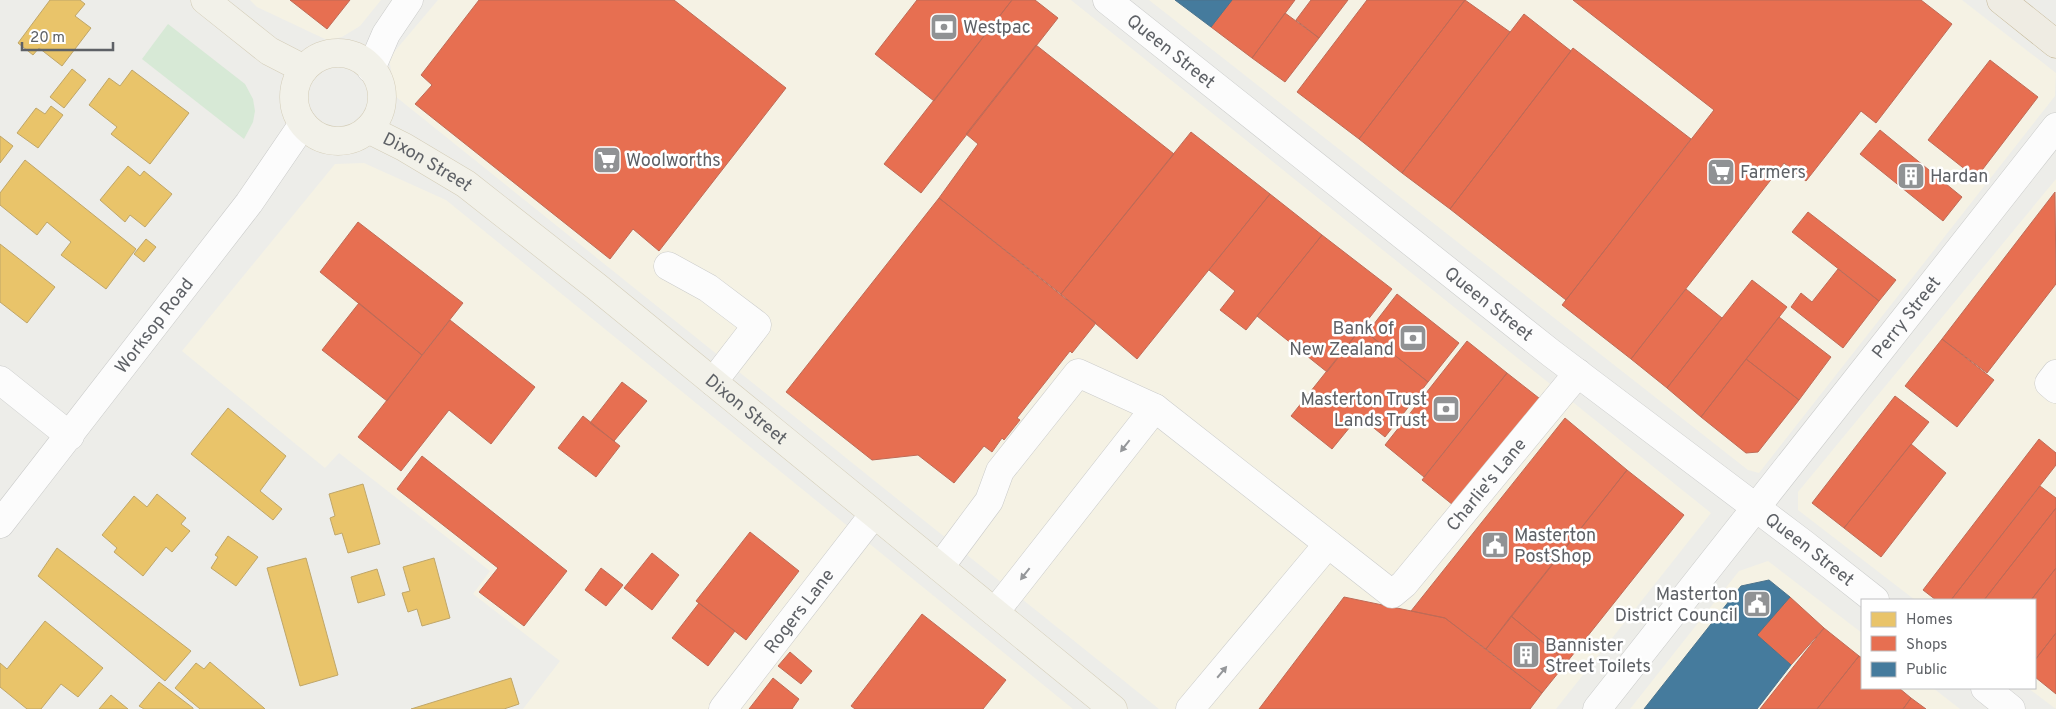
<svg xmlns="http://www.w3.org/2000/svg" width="2056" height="709" viewBox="0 0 2056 709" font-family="Overpass,sans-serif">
<rect width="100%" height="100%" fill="#edede9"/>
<path fill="#f5f2e4" d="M250 0H381L360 26 342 37 327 40 257 7Z
M438 0H1071L1711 513 1556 709H1159L395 96 389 58Z
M1149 0H1962L2056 73 2055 96 1759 473 1748 470Z
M364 163 446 200 1073 709H523L560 661 473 594 490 571 339 453 325 468 182 351 335 164Z
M2056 179V709L2028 688H2035V600H1915L1798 510V492Z
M1768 561 1862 633V688H1933L1960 709H1630L1739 571Z"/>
<path fill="#d7e9d6" d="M168 24 245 84 253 99 255 111 253 122 244 139 142 59Z"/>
<path fill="#e9c46a" stroke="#bfa669" d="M50 0H80L85 4 75 16 91 28 62 66 39 48 33 55 18 43Z
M72 69 86 80 64 108 50 97Z
M132 70 189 113 150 164 111 134 117 127 89 105 109 78 120 86Z
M51 106 63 115 38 148 17 133 36 108 45 114Z
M0 136 13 146 0 163Z
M25 160 136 249 106 289 61 255 71 242 47 222 37 235 0 205V193Z
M128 166 140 176 144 171 172 194 145 227 130 215 125 222 100 200Z
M146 239 156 247 144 262 134 254Z
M0 244 55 287 27 323 0 302Z
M228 408 286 456 260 491 282 509 273 520 191 454Z
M363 484 380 544 348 553 342 533 335 535 330 518 335 516 329 494Z
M157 494 186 518 181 524 190 531 172 552 166 547 143 576 114 552 117 548 102 535 134 496 147 507Z
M228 536 258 557 236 586 211 568 218 557 215 555Z
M57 548 191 651 165 681 38 576Z
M306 558 338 675 300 686 267 568Z
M434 558 450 618 422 626 417 609 408 612 402 593 410 591 403 567Z
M377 569 385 595 358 603 351 577Z
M45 621 103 668 78 697 61 684 41 709H27L0 687V663L7 669Z
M210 662 264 708 265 709H200L175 688 196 663 204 669Z
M511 678 519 704 504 709H411Z
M159 682 193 708V709H144L139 706Z
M111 695 128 709H99Z"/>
<path fill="#e76f51" stroke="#be6b57" d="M290 0H350L327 29Z
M479 0H674L786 88 659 251 633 229 610 259 415 104 432 85 421 75Z
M917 0H1012L934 101 875 54Z
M1012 0H1035L1058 18 921 193 884 164Z
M1232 0H1295L1252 58 1211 27Z
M1311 0H1348L1319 38 1296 20Z
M1367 0H1465L1359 139 1297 92Z
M1465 0 1510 32 1402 173 1359 139Z
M1573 0H1921L1952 24 1876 123 1861 111 1806 181 1784 163 1631 359 1562 305 1714 110Z
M1285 13 1319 38 1285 82 1252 58Z
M1524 14 1571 51 1450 209 1402 173Z
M1036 45 1174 154 1061 294 939 198 978 144 966 134Z
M1573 48 1691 139 1566 300 1450 209Z
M1990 60 2038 97 1976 178 1928 140Z
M1880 130 1962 197 1943 221 1860 154Z
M1191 132 1270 194 1137 359 1061 294Z
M2055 192 2056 284 1987 373 1942 339Z
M1270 194 1322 235 1246 330 1220 310 1235 291 1209 270Z
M939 198 1096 323 1072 353 1070 351 1017 418 1020 420 1004 440 1002 438 992 452 984 446 954 483 918 455 872 460 786 392Z
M1808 212 1896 280 1879 301 1792 232Z
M358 222 463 303 422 355 320 272Z
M1322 235 1392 289 1327 372 1257 316Z
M1838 269 1879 301 1843 348 1791 307 1801 293 1812 302Z
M1752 280 1787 307 1701 417 1667 388Z
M1686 289 1722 318 1667 388 1631 359Z
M1397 294 1459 343 1428 382 1367 333Z
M359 303 422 355 387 401 322 350Z
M1779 317 1831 357 1799 400 1746 359Z
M450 320 535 387 491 444 449 410 401 471 358 437Z
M1361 328 1428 382 1385 437 1359 416 1332 449 1291 416Z
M1942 339 1994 380 1957 427 1905 386Z
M1467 341 1507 373 1424 477 1385 445Z
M1746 359 1799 400 1758 452 1746 453 1701 417Z
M1507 373 1544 402 1458 509 1422 480Z
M622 382 647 401 614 441 590 423Z
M1895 396 1929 422 1844 528 1812 503Z
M583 416 620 446 596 477 558 448Z
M1565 418 1627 470 1486 649 1445 618 1411 611Z
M2039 439 2056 453V465L1951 600H1936L1923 590Z
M1911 444 1946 473 1881 557 1844 528Z
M422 456 567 571 524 626 479 592 498 568 397 489Z
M1627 470 1684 515 1567 662 1511 616Z
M2040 486 2056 498V508L1984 600H1951Z
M2056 508V568L2031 600H1984Z
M750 532 799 571 746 640 696 601Z
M652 553 679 575 652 610 624 588Z
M601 568 623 585 606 606 585 590Z
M2056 568V633L2035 660V600H2031Z
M1344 597 1445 618 1542 693 1530 709H1259Z
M1790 597 1824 628 1791 665 1757 635Z
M699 603 735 631 708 666 672 638Z
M922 614 1006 680 983 709H855L851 706Z
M1511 616 1567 662 1542 693 1486 649Z
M1824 628 1859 656 1817 709H1760Z
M2056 633V694L2035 677V660Z
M790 652 812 671 801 684 778 666Z
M1859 656 1862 658V688H1899L1911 698 1903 709H1817Z
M773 678 799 699 792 709H749Z
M1911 698 1926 709H1903Z"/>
<path fill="#457b9d" stroke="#4c738c" d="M1175 0H1232L1211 27Z
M1769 580 1790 597 1757 635 1791 665 1757 709H1644L1741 586Z"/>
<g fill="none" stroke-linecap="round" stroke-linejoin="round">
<defs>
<g id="minor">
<path id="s1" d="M1107 0 1551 353 1804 544 1875 600"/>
<path d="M371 69 386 34 409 0"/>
<path d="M668 266 708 288 757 325 713 382"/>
<path d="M2056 374 2049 383 2056 389"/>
<path d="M0 380 70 436"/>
<path id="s2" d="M0 524 249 203 303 124"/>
<path id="s3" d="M940 567 989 501 1000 471 1078 373 1155 408 1392 594 1404 584 1578 373"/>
<path d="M995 612 1155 408"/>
<path d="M1985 688 2011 709"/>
<path id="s4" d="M723 709 874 514"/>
<path d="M1190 709 1328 544"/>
<path id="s5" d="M1597 709 2056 127"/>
</g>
<g id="major">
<path d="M205 0 269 51 304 69"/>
<circle cx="338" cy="97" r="44"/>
<path id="s6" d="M368 129 404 147 466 184 597 287 1113 709"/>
</g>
<path id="highway" d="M2001 0 2056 44"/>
</defs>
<use href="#minor" stroke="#cacbca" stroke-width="29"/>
<use href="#major" stroke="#d4cdb8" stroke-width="29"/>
<use href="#highway" stroke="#c4b797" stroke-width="29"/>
<use href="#minor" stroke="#fcfcfc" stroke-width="28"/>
<use href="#major" stroke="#f2f1e9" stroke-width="28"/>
<use href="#highway" stroke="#efece3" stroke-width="28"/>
</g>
<defs><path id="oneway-solid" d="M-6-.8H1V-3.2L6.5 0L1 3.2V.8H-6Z" transform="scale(1.25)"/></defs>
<g fill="#95979a">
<use href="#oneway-solid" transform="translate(1125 446) rotate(128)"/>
<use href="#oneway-solid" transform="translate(1025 574) rotate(128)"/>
<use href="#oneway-solid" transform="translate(1222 672) rotate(-50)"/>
</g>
<defs>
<symbol id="bank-square" viewBox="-11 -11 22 22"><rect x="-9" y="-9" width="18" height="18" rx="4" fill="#909294" stroke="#fff"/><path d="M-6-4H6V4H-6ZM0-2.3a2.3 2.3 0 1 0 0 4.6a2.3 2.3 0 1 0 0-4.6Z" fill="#fff"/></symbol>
<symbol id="supermarket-square" viewBox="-11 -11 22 22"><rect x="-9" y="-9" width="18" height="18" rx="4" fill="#909294" stroke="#fff"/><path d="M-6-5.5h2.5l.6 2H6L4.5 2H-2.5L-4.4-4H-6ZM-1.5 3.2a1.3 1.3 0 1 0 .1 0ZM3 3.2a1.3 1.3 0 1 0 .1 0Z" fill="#fff"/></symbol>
<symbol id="building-square" viewBox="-11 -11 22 22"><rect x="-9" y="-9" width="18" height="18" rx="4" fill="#909294" stroke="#fff"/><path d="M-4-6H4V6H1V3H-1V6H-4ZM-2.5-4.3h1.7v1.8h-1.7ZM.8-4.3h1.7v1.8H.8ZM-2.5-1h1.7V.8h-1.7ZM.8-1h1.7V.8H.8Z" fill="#fff"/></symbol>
<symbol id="civic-square" viewBox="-11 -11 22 22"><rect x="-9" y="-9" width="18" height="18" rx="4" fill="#909294" stroke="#fff"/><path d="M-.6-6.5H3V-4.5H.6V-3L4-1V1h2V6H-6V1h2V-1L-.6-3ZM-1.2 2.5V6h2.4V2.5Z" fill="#fff"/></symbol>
</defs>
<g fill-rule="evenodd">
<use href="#bank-square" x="928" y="11" width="32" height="32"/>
<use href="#supermarket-square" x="591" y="144" width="32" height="32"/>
<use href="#supermarket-square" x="1705" y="156" width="32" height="32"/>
<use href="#building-square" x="1895" y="160" width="32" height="32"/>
<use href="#bank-square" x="1397" y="322" width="32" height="32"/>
<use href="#bank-square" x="1430" y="393" width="32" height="32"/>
<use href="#civic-square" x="1479" y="529" width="32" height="32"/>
<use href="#civic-square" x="1741" y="588" width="32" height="32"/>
<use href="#building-square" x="1510" y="639" width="32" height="32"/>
</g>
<g text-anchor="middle" stroke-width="5" stroke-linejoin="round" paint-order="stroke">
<g font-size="18" fill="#5e6166" stroke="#fff" text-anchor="start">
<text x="963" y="33">Westpac</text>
<text x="626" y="166">Woolworths</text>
<text x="1740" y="178">Farmers</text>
<text x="1930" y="182">Hardan</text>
<text x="1394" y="334" text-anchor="end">Bank of<tspan x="1394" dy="21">New Zealand</tspan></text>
<text x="1427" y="405" text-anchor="end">Masterton Trust<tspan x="1427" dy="21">Lands Trust</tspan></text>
<text x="1514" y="541">Masterton<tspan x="1514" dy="21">PostShop</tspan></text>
<text x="1738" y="600" text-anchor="end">Masterton<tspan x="1738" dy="21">District Council</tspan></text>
<text x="1545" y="651">Bannister<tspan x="1545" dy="21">Street Toilets</tspan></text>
</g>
<g font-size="18" fill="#5e6166" stroke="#fff">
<text dy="6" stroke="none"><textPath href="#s1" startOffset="82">Queen Street</textPath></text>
<text dy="6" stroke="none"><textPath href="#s6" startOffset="68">Dixon Street</textPath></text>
<text dy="6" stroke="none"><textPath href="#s1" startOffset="488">Queen Street</textPath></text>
<text dy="6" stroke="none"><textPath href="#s5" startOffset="499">Perry Street</textPath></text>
<text dy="6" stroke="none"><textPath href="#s2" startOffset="251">Worksop Road</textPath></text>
<text dy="6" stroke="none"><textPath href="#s6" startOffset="472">Dixon Street</textPath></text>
<text dy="6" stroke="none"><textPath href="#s3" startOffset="770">Charlie's Lane</textPath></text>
<text dy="6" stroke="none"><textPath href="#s1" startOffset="892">Queen Street</textPath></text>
<text dy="6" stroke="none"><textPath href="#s4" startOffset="124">Rogers Lane</textPath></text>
</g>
</g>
<rect x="1861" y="599" width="175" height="90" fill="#ffffff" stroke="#bfc0c2"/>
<rect x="1871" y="612" width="25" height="15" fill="#e9c46a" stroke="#bfc0c2"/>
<text x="1906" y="624" font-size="15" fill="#5e6166">Homes</text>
<rect x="1871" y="636" width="25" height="15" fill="#e76f51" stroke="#bfc0c2"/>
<text x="1906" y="649" font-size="15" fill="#5e6166">Shops</text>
<rect x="1871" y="662" width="25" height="15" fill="#457b9d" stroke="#bfc0c2"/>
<text x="1906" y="674" font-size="15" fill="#5e6166">Public</text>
<path d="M22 42v8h91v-8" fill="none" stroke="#5e6166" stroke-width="2.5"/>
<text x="30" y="42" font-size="15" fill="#5e6166" stroke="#ffffff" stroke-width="4" paint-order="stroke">20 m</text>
</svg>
